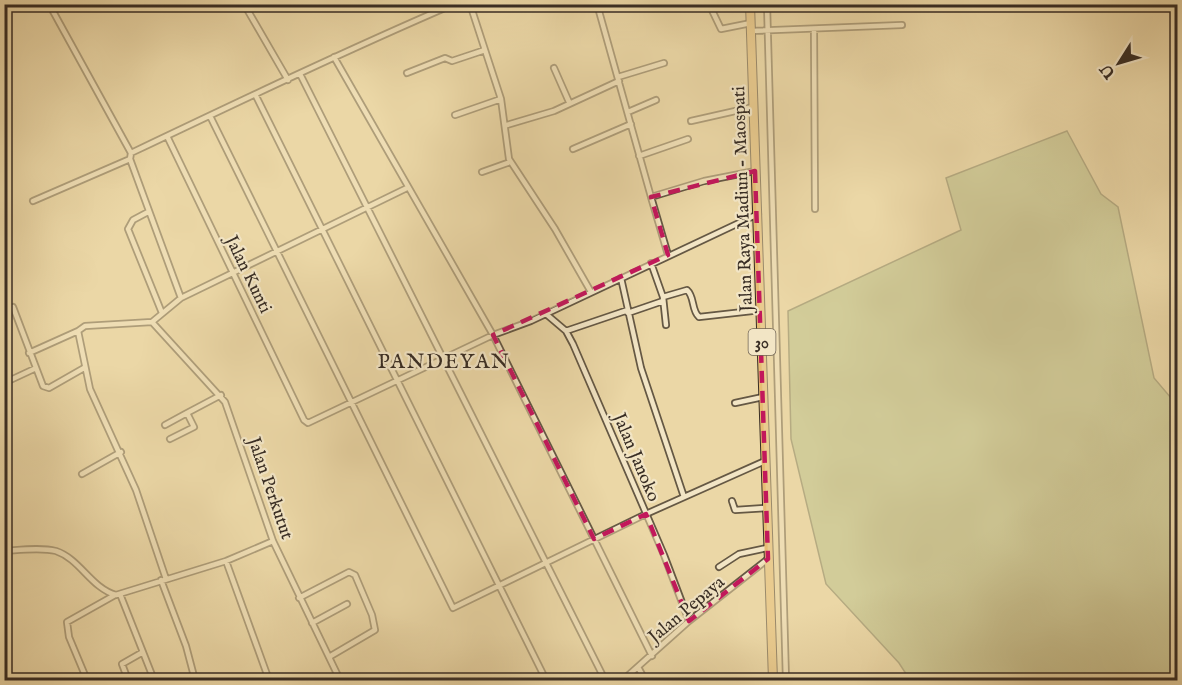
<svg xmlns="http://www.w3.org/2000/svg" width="1182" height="685" viewBox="0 0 1182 685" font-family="'IM FELL English',serif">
<rect width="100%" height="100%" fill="#ebd7a6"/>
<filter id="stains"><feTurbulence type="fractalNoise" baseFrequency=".00333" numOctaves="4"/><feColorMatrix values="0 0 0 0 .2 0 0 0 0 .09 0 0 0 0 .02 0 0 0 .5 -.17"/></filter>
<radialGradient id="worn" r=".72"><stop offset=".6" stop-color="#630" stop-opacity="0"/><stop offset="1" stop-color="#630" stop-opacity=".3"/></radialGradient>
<path fill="#b3bf8a" stroke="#767657" stroke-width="1.5" d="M1067 131 1101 194 1118 207 1154 378 1177 405V680H910L899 663 826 584 791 439 788 311 961 230 946 178Z"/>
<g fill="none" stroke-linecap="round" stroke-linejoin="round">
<defs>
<path id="minor" d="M49 4 131 153
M244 4 288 80
M470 4 501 99 509 159 555 229 591 292
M597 4 651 197 704 181 755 171
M709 4 721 29 751 23
M767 4 786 680
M814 29 815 209
M751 31 902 25
M334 57 493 335 652 656
M554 68 569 102
M407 73 445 58 452 61 485 50
M300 74 605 680
M618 77 664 63
M256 96 546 680
M628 112 656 100
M455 115 501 99
M210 116 453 608 646 514 765 461
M691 121 753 107
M507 125 554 111 619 81
M167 136 304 420 308 423 493 335 531 321 758 214
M573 149 631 124
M639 156 688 139
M482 172 510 162
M651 197 668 255
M33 201 130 159
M148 212 133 220 128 229 162 313
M651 263 663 297
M621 278 641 368 684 497
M181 298 130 159 131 153C238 102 345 51 454 4
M13 307 43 386 49 388 84 368
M628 313 663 301
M546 314 566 331 573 344 664 555 689 621
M152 322 225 402 273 541 340 680
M666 325 663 297 687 290C695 297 691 310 699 317L761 310
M566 331 628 310
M29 353 78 331
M4 383 34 369
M735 403 763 397
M187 413 221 395
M165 425 187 413 194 427 170 439
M82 474 121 452
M732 501 735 510 766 508
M4 551C20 550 41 547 56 551 80 559 91 588 116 595L226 561 273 541
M226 561 269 680
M719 567 739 554 767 548
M166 579 136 490 90 389 78 331 85 326 152 322 181 298 407 188
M161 580 186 646 195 680
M120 594 154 680
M299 598 349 572 355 575 372 615 375 630 329 657
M312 623 347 604
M638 667 645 680
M87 680 69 637 67 622 115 595
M128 680 122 664 143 652
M623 680 689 621 768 559"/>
<path id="trunk" d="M750 4 773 680"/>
</defs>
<use href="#minor" stroke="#655844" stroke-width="8"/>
<use href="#trunk" stroke="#382d24" stroke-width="10"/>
<use href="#minor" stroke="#f2e5c5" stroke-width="4.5"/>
<use href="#trunk" stroke="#e6bc73" stroke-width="8"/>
</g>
<path d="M0 0H1182V685H0ZM755 171 768 559 689 621 646 514 594 539 493 335 668 255 651 197Z" fill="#ebd7a6" fill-opacity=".55" fill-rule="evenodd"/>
<path fill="none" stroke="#c2185b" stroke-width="4.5" stroke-dasharray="12 8" stroke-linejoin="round" d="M755 171 768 559 689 621 646 514 594 539 493 335 668 255 651 197Z"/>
<g text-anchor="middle" stroke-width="4.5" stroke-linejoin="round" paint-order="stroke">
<rect fill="#f2e5c5" stroke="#706454" stroke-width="1.5" x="748.5" y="329" width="27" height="26" rx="4.5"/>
<g font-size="16" font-weight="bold" fill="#382d24">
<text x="762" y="348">30</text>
</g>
<g font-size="18" fill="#382d24" stroke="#f2e5c5">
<text transform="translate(742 199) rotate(-92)" y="6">Jalan Raya Madiun - Maospati</text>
<text transform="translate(249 274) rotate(64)" y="6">Jalan Kunti</text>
<text transform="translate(637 457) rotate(67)" y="6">Jalan Janoko</text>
<text transform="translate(271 488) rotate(71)" y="6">Jalan Perkutut</text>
<text transform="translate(686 609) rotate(-40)" y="6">Jalan Pepaya</text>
</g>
<g font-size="21" letter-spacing="1.5" fill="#382d24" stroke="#f2e5c5">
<text x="444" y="368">PANDEYAN</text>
</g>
</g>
<rect width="1182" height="685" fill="none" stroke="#ebd7a6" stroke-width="24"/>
<rect x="6" y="6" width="1170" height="673" fill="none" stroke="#382d24" stroke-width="3"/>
<rect x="12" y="12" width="1158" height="661" fill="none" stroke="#382d24" stroke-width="1.5"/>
<g transform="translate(1119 63) rotate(233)" stroke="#f2e5c5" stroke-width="4.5" paint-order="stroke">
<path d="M0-4.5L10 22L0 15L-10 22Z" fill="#382d24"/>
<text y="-9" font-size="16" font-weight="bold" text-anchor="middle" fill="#382d24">U</text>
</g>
<rect width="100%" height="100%" filter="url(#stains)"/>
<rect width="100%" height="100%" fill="url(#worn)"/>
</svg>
